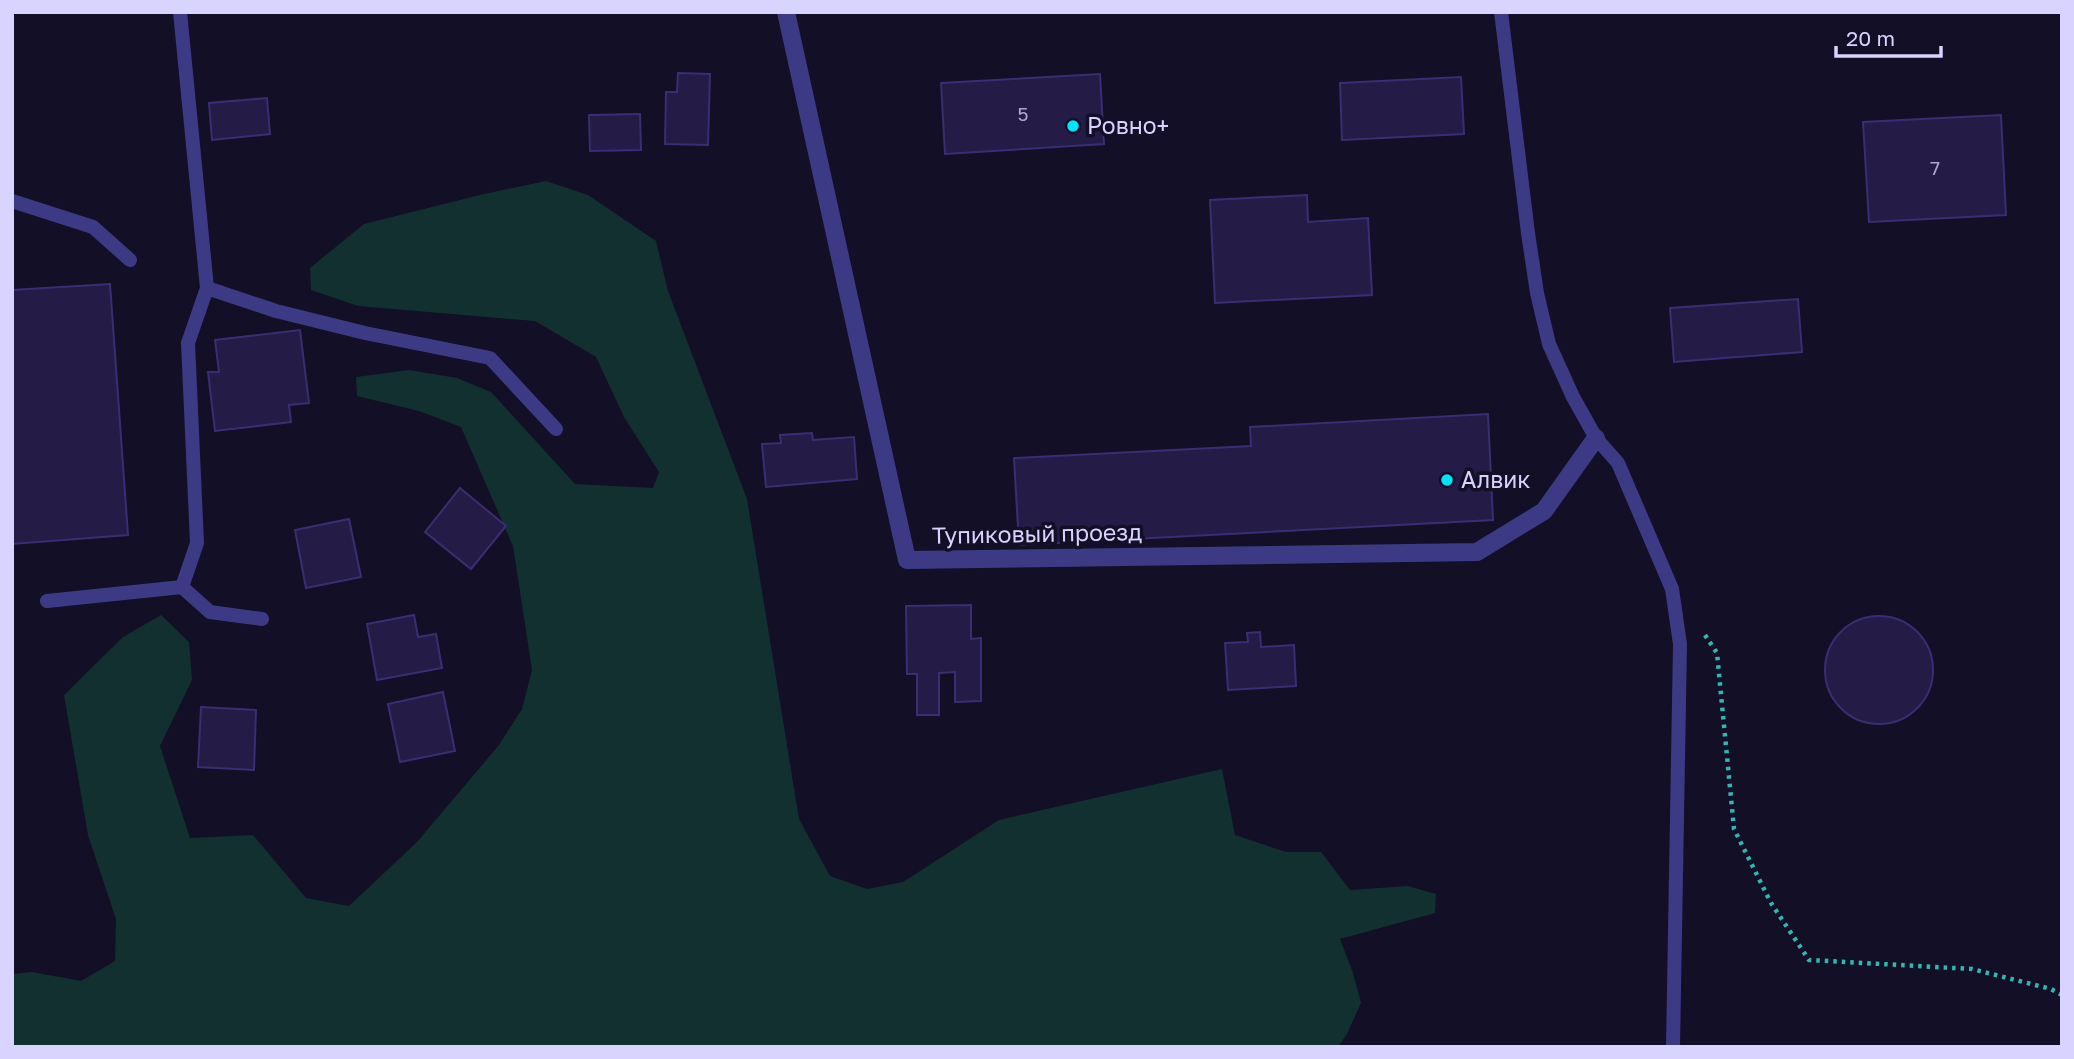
<svg xmlns="http://www.w3.org/2000/svg" width="2074" height="1059" viewBox="0 0 2074 1059" font-family="'Golos Text',sans-serif">
<rect width="100%" height="100%" fill="#130f26"/>
<path fill="#12302f" d="M546 181 588 195 656 241 668 291 747 499 799 819 830 876 867 889 903 882 999 820 1222 769 1235 835 1286 852H1321L1350 890 1408 886 1436 894 1435 913 1340 939 1353 973 1361 1003 1347 1034 1338 1047H12V974L32 972 81 981 115 961 116 919 88 835 64 695 123 637 161 615 189 642 192 680 160 746 190 838 253 835 306 898 349 906 417 842 499 745 522 709 532 670 513 546 461 427 419 411 357 396 356 377 409 370 457 378 491 392 575 484 653 488 659 472 624 417 596 357 535 321 358 306 311 290 310 268 364 224 484 194Z"/>
<path fill="#241b47" stroke="#3b2d73" stroke-width="2" d="M678 73 710 74 708 145 665 144 666 92H677Z
M1100 74 1104 144 945 154 941 83Z
M1461 77 1464 134 1342 140 1340 83Z
M267 98 270 134 212 140 209 103Z
M640 114 641 150 590 151 589 115Z
M2001 115 2006 215 1869 222 1863 122Z
M1307 195 1308 222 1368 218 1372 295 1215 303 1210 200Z
M110 284 128 535 12 544V290Z
M1798 299 1802 352 1674 362 1670 308Z
M300 330 309 403 289 405 291 422 215 431 208 372H219L215 340Z
M1488 414 1493 520 1019 545 1014 458 1251 446 1250 427Z
M812 433 813 440 854 437 857 479 766 487 762 444 781 443 780 435Z
M460 488 506 526 471 569 425 532Z
M349 519 361 577 306 588 295 530Z
M971 605V639L981 638V701L955 702V672L939 673V715H917V674H907L906 606Z
M414 615 418 637 436 634 442 668 377 680 367 624Z
M1825 670a54 54 0 1 1 108 0a54 54 0 1 1-108 0Z
M1260 632 1261 647 1294 645 1296 686 1228 690 1225 643 1248 642 1247 633Z
M443 692 455 751 400 762 388 704Z
M201 707 256 710 254 770 198 767Z"/>
<g fill="none" stroke-linecap="round" stroke-linejoin="round">
<path stroke="#2fb8b0" stroke-width="4.5" stroke-dasharray="3.5 5" stroke-linecap="butt" d="M1705 635 1717 653 1734 829 1771 903 1809 960 1972 969 2051 989 2062 995"/>
<path stroke="#3d3a85" stroke-width="14" d="M180 12 207 288 188 343 197 543 182 587
M1501 12 1528 233 1537 293 1549 344 1573 397 1596 438 1618 463 1672 589 1680 644 1673 1047
M12 201 93 227 130 260
M207 288 276 311 365 333 490 358 556 429
M47 601 182 587 210 612 262 619"/>
<path stroke="#3d3a85" stroke-width="18" d="M786 12 907 560 1477 552 1544 511 1596 438"/>
</g>
<g fill="#00e5ff" stroke="#130f26" stroke-width="2.5">
<circle cx="1073" cy="126" r="7"/>
<circle cx="1447" cy="480" r="7"/>
</g>
<g text-anchor="middle" stroke-width="7" stroke-linejoin="round" paint-order="stroke">
<g font-size="19" fill="#aca6d1">
<text x="1023" y="121">5</text>
<text x="1935" y="175">7</text>
</g>
<g font-size="23" fill="#d9d4ff" stroke="#130f26" text-anchor="start">
<text x="1087" y="134">Ровно+</text>
<text x="1461" y="488">Алвик</text>
</g>
<g font-size="23" fill="#d9d4ff" stroke="#130f26">
<text transform="translate(1037 534) rotate(-1)" y="8">Тупиковый проезд</text>
</g>
</g>
<rect width="2074" height="1059" fill="none" stroke="#d9d4ff" stroke-width="28"/>
<path d="M1836 46v10h105v-10" fill="none" stroke="#d9d4ff" stroke-width="3.5"/>
<text x="1846" y="46" font-size="21" fill="#d9d4ff" stroke="#130f26" stroke-width="5" paint-order="stroke">20 m</text>
</svg>
